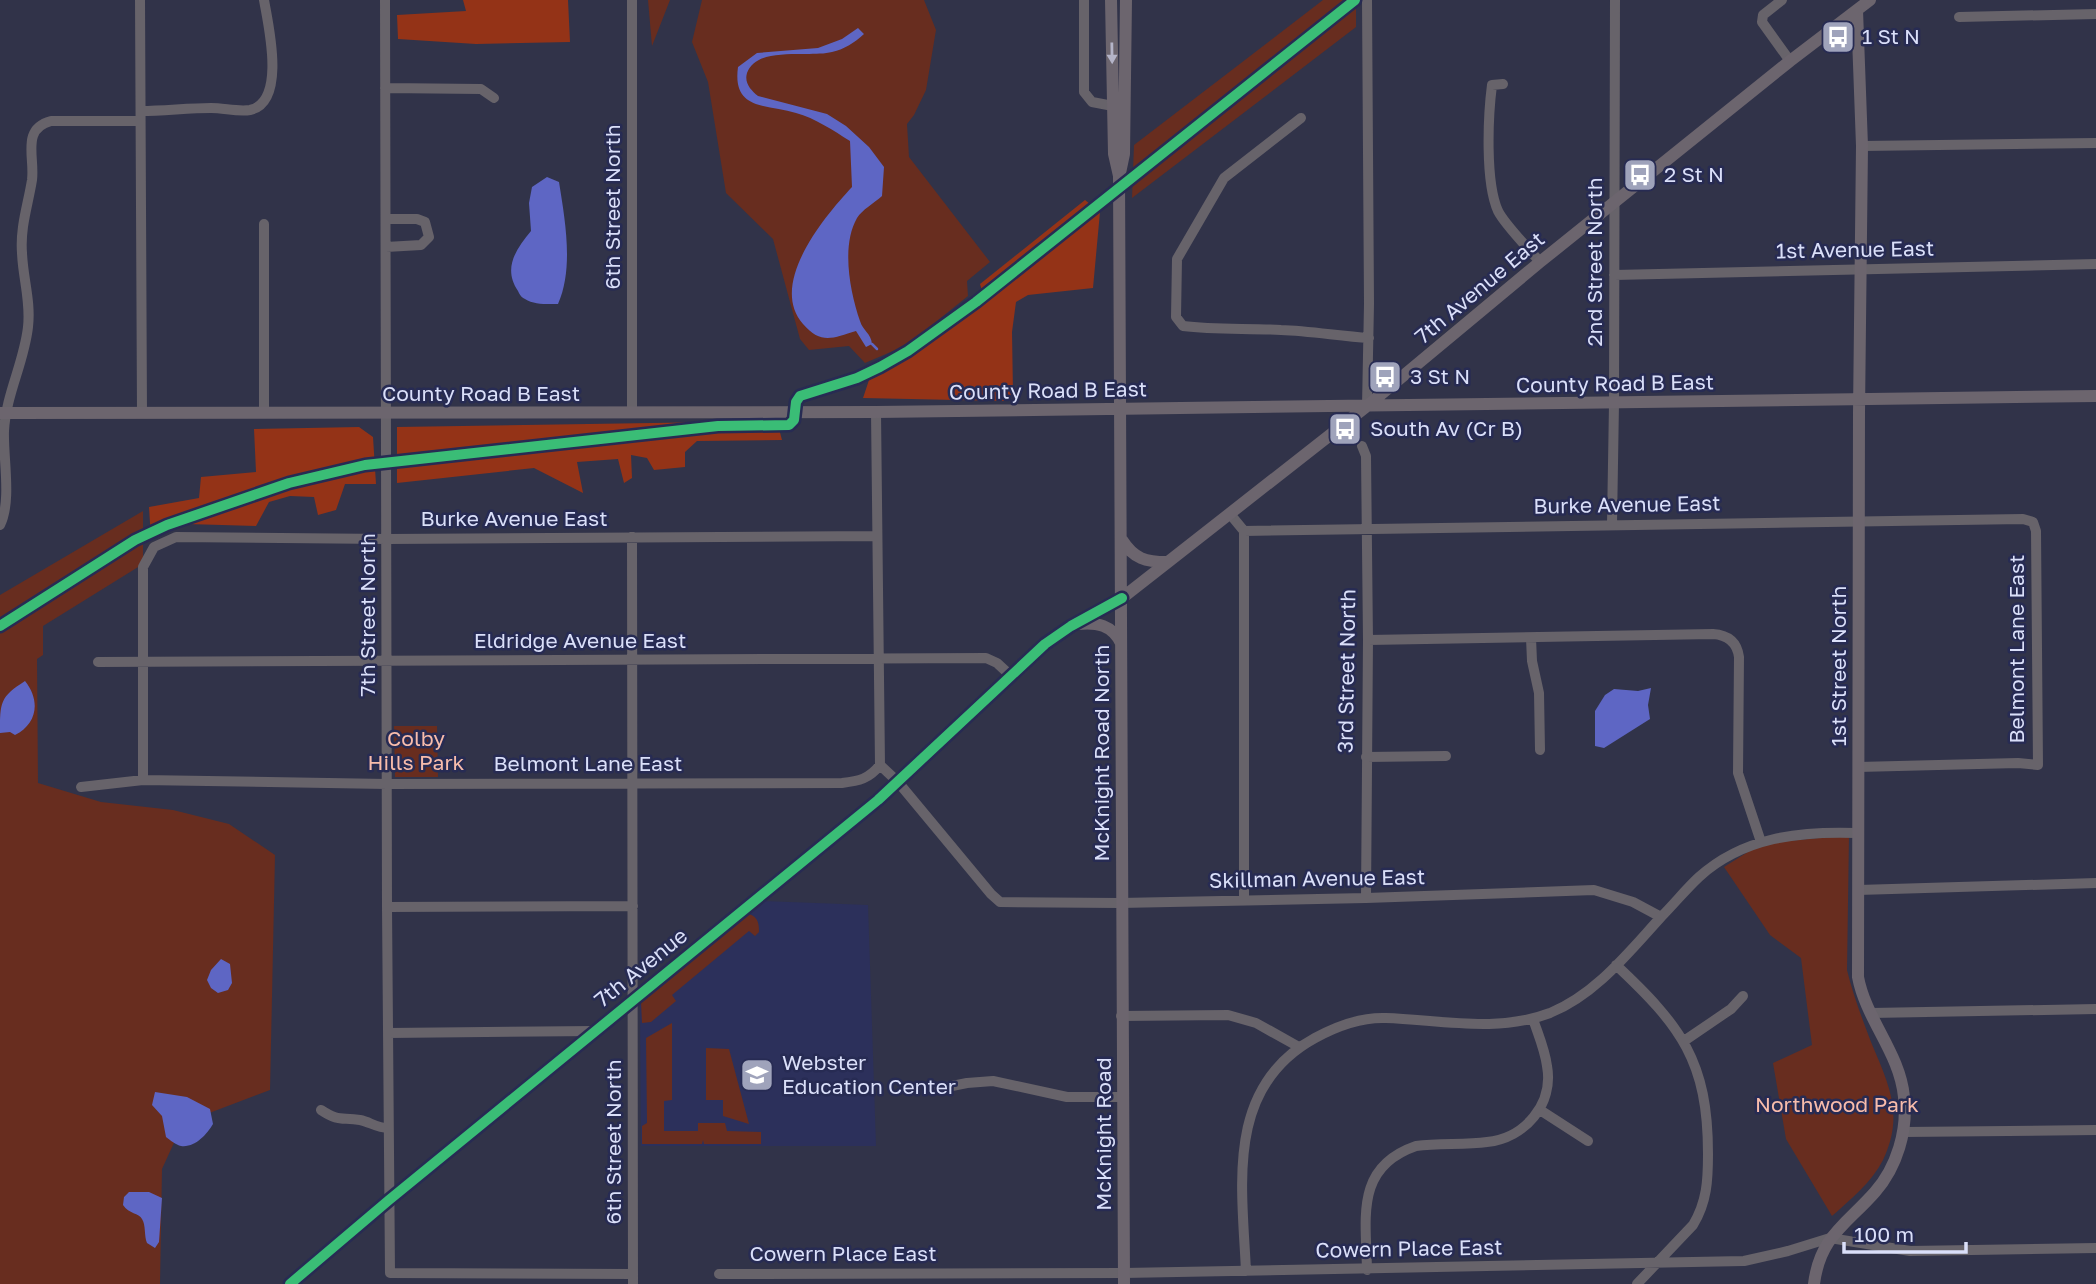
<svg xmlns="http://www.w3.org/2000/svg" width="2096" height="1284" viewBox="0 0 2096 1284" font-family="'Golos Text',sans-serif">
<rect width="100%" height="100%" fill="#313349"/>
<path fill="#2c305b" d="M763 901 868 905 876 1146H641L640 1005Z"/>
<path fill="#682d1f" d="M648 0H670L652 46Z
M702 0H924L936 30 926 90 914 115 907 124 909 157 990 262 967 281 968 296 907 345 865 363 849 346 809 350 800 339 773 239 726 193 708 82 692 42Z
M1323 0H1356V27L1132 198 1134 145Z
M143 511V564L43 626V655L37 659 38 783 101 802 173 810 229 824 275 855 270 1090 183 1123 162 1169 160 1284H0V595Z
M394 726H437L438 777H395Z
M1849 835 1847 970C1853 995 1862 1018 1871 1042 1888 1083 1905 1114 1883 1160 1872 1182 1850 1200 1832 1216L1786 1139 1773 1063 1812 1045 1801 958 1770 935 1724 867 1751 850 1777 842Z
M749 914C758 917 759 923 759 932L755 936 749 931 672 995 676 1001 651 1022 642 1023 641 1002Z
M672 1023V1100L664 1101V1131H698V1123H725L727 1131 761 1132V1144H704L703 1140 702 1144H642V1126L647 1123 646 1038Z
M706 1048 729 1049 749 1124 723 1116V1100H706Z"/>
<path fill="#943317" d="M463 0H568L570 42 476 44 398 39 397 15 466 11Z
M1085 200 1100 212 1093 288 1028 295 1016 302 1012 332 1013 393 1004 401 863 398 869 380 929 343 985 301 980 284Z
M777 421 782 440 697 441 685 452V467L654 470 647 458 631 455 632 478 624 483 618 459 577 462 583 493 534 468 397 483V427Z
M359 427 373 437 376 484H345L336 510 318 515 314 497 290 496 269 502 256 526 187 524 151 539 149 507 199 498 201 477 256 472 254 429Z"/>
<path fill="#5e66c4" d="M858 28 864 34C854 43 845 49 832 52 809 58 757 45 747 73 744 83 751 90 758 96L827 114 846 126 869 147 884 167 882 196C874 203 862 210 857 218 841 246 850 292 860 321 863 331 871 333 872 344L866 347 856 331C833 338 821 345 803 324 768 284 824 217 852 187L850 141C834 131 815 118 796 113 767 104 732 111 738 67L757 53 818 48 842 39Z
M547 177 559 182C565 220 574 268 558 304 548 304 534 305 525 299 521 297 520 295 518 291 503 269 515 250 531 231L529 203 532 187Z
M25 681C41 701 37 724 15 735L10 732 0 733C0 702 0 697 25 681Z
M1651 688 1648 705 1650 719 1604 748 1595 746V711L1605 695 1614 689 1638 691Z
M221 959 230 964 232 983 228 990 218 993 211 988 207 980 211 970Z
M155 1092 187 1097 210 1109 213 1124C207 1134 195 1148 181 1146 176 1145 170 1140 166 1137L162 1116 152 1105Z
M129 1192H149L162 1198 159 1242 155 1248 147 1243C144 1236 146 1225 142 1219 139 1213 129 1214 123 1205L124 1197Z"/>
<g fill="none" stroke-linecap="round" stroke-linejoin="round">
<path stroke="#5e66c4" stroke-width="2.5" d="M872 344 877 349"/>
<path stroke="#67636a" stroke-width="10" d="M140 0 142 413
M385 0 387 907 390 1273 633 1274
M632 0V413
M1084 0V92L1092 102 1113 106
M1782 0 1763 15 1762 22 1790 61
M1959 17 2096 14
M1503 84 1492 85C1488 116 1485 182 1498 211 1505 225 1529 249 1540 262
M385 88 481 89 494 98
M141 111C164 111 188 108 211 108 224 108 238 112 250 110 287 102 268 24 264 0
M1301 118 1224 178 1177 259 1176 317 1183 326C1215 330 1249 328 1281 330 1310 331 1339 336 1369 338
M1862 146 2096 143
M386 219H417L425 222 429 237 421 245 386 247
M264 224V413
M1614 275 2096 264
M1367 406 1369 304 1367 0
M876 412 880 765 898 782 991 894 1000 902 1120 903 1366 898 1594 890 1633 902 1661 917C1674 904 1686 889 1699 877 1743 837 1800 831 1857 833
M1362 446 1366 456 1368 640 1366 898
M1230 514 1244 531 2023 519 2033 522 2036 531 2038 765 2018 763 1858 767
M1612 524 1614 403 1615 0
M0 525C12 501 3 458 4 431 6 394 24 363 28 327 31 301 23 279 22 253 20 227 28 205 32 180 35 157 21 129 51 121H140
M1244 531V900
M632 537 633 1284
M1531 638 1532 661 1539 693 1540 750
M1368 640 1713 634C1728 635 1737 642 1739 657L1738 773 1761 842
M98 662 986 658 997 663 1010 675
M1366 757 1446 756
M143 780V567L154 547 176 537 387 539 877 536
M81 787 143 780 387 784 842 783C859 781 869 779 880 765
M1858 890 2096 883
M387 907 633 906
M1616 965C1681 1026 1708 1061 1708 1154 1708 1180 1707 1202 1693 1225L1637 1284
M1871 1013 2096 1009
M1121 1016 1228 1015 1256 1023 1299 1047
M388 1033 595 1031
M1684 1041 1731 1009 1743 996
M937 1089 967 1083 993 1081 1067 1097H1123
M321 1110C339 1122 341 1117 360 1120 370 1122 377 1128 388 1128
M1540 1110 1588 1141
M1904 1132 2096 1130
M1367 1270C1366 1217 1355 1167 1416 1146 1440 1143 1464 1145 1487 1142 1525 1138 1554 1104 1547 1066 1545 1050 1538 1034 1533 1019
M1246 1271C1242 1185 1225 1087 1315 1038 1337 1026 1361 1017 1386 1018 1440 1020 1498 1033 1550 1013 1596 994 1628 953 1661 917
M719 1274 1124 1273 1744 1261 1788 1251 1830 1238 1910 1251 2096 1248"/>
<path stroke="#6c656e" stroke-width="12" d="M1111 0 1114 154 1119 176 1124 1284
M1120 173 1124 154 1126 0
M0 413 876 412 2096 396
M1122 540C1134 559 1146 562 1167 562
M1078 624C1097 622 1112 625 1121 643
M290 1284 389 1200 878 800 1045 644 1071 626 1122 598 1168 562 1367 406 1540 262 1790 61 1870 0
M1814 1284C1820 1236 1847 1224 1875 1192 1897 1167 1908 1130 1904 1097 1900 1053 1866 1020 1858 977L1859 412 1862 146 1857 10"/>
<defs>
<path id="cycleway" d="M0 626 135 540 167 525 289 483 365 465 718 426 789 425 794 420 796 402 800 396 857 378 880 367 908 351 976 302 1355 0
M290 1284 389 1200 878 800 1045 644 1071 626 1122 598"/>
</defs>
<use href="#cycleway" stroke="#272b53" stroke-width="15"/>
<use href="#cycleway" stroke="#3abd76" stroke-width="10"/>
</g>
<defs><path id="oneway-solid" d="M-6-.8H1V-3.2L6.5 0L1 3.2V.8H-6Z" transform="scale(1.75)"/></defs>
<use fill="#b4b4c8" href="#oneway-solid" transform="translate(1112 53) rotate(89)"/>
<defs>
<symbol id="bus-square" viewBox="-11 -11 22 22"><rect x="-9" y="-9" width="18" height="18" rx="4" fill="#9fa3bb" stroke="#272b53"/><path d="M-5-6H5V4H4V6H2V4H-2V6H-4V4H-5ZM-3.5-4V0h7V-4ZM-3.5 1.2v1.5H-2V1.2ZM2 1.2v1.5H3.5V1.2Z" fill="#fff"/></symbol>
<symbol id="school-square" viewBox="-11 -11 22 22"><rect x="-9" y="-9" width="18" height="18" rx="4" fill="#9fa3bb" stroke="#272b53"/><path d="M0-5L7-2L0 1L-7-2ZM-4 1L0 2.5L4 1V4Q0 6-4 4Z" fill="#fff"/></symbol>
</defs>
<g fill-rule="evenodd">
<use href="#bus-square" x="1819" y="18" width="38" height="38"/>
<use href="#bus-square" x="1621" y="156" width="38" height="38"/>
<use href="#bus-square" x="1366" y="358" width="38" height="38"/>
<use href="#bus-square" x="1326" y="410" width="38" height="38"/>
<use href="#school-square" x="738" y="1056" width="38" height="38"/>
</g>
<g text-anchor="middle" stroke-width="5" stroke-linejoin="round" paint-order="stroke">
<g font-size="21" fill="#dadff9" stroke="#272b53" text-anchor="start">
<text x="1862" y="44">1 St N</text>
<text x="1664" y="182">2 St N</text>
<text x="1410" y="384">3 St N</text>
<text x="1370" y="436">South Av (Cr B)</text>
<text x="782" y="1070">Webster<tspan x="782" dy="24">Education Center</tspan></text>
</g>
<g font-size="21" fill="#dadff9" stroke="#272b53">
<text transform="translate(613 207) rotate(-90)" y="7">6th Street North</text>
<text transform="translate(1855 250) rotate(-1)" y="7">1st Avenue East</text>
<text transform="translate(1595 262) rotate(-90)" y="7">2nd Street North</text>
<text transform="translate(1480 288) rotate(-40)" y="7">7th Avenue East</text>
<text transform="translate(1615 384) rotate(-1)" y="7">County Road B East</text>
<text transform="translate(1048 391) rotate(-1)" y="7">County Road B East</text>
<text x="481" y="401">County Road B East</text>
<text transform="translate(1627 505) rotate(-1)" y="7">Burke Avenue East</text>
<text x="514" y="526">Burke Avenue East</text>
<text transform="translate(368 615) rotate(-90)" y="7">7th Street North</text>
<text x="580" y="648">Eldridge Avenue East</text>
<text transform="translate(2017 649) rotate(-90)" y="7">Belmont Lane East</text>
<text transform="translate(1839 666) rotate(-90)" y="7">1st Street North</text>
<text transform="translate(1347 671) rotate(-89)" y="7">3rd Street North</text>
<text transform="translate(1102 753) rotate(-90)" y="7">McKnight Road North</text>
<text x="588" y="771">Belmont Lane East</text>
<text transform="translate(1317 879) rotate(-1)" y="7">Skillman Avenue East</text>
<text transform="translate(641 968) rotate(-39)" y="7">7th Avenue</text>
<text transform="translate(1104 1134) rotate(-90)" y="7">McKnight Road</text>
<text transform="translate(614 1142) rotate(-90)" y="7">6th Street North</text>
<text transform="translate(1409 1249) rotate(-1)" y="7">Cowern Place East</text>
<text x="843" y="1261">Cowern Place East</text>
</g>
<g font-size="21" fill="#f8bcab" stroke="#272b53">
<text x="416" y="746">Colby<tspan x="416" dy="24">Hills Park</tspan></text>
<text x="1837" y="1112">Northwood Park</text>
</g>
</g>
<path d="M1844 1242v10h122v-10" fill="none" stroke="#dadff9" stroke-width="3.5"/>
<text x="1854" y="1242" font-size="21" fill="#dadff9" stroke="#272b53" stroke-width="5" paint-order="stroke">100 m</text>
</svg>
